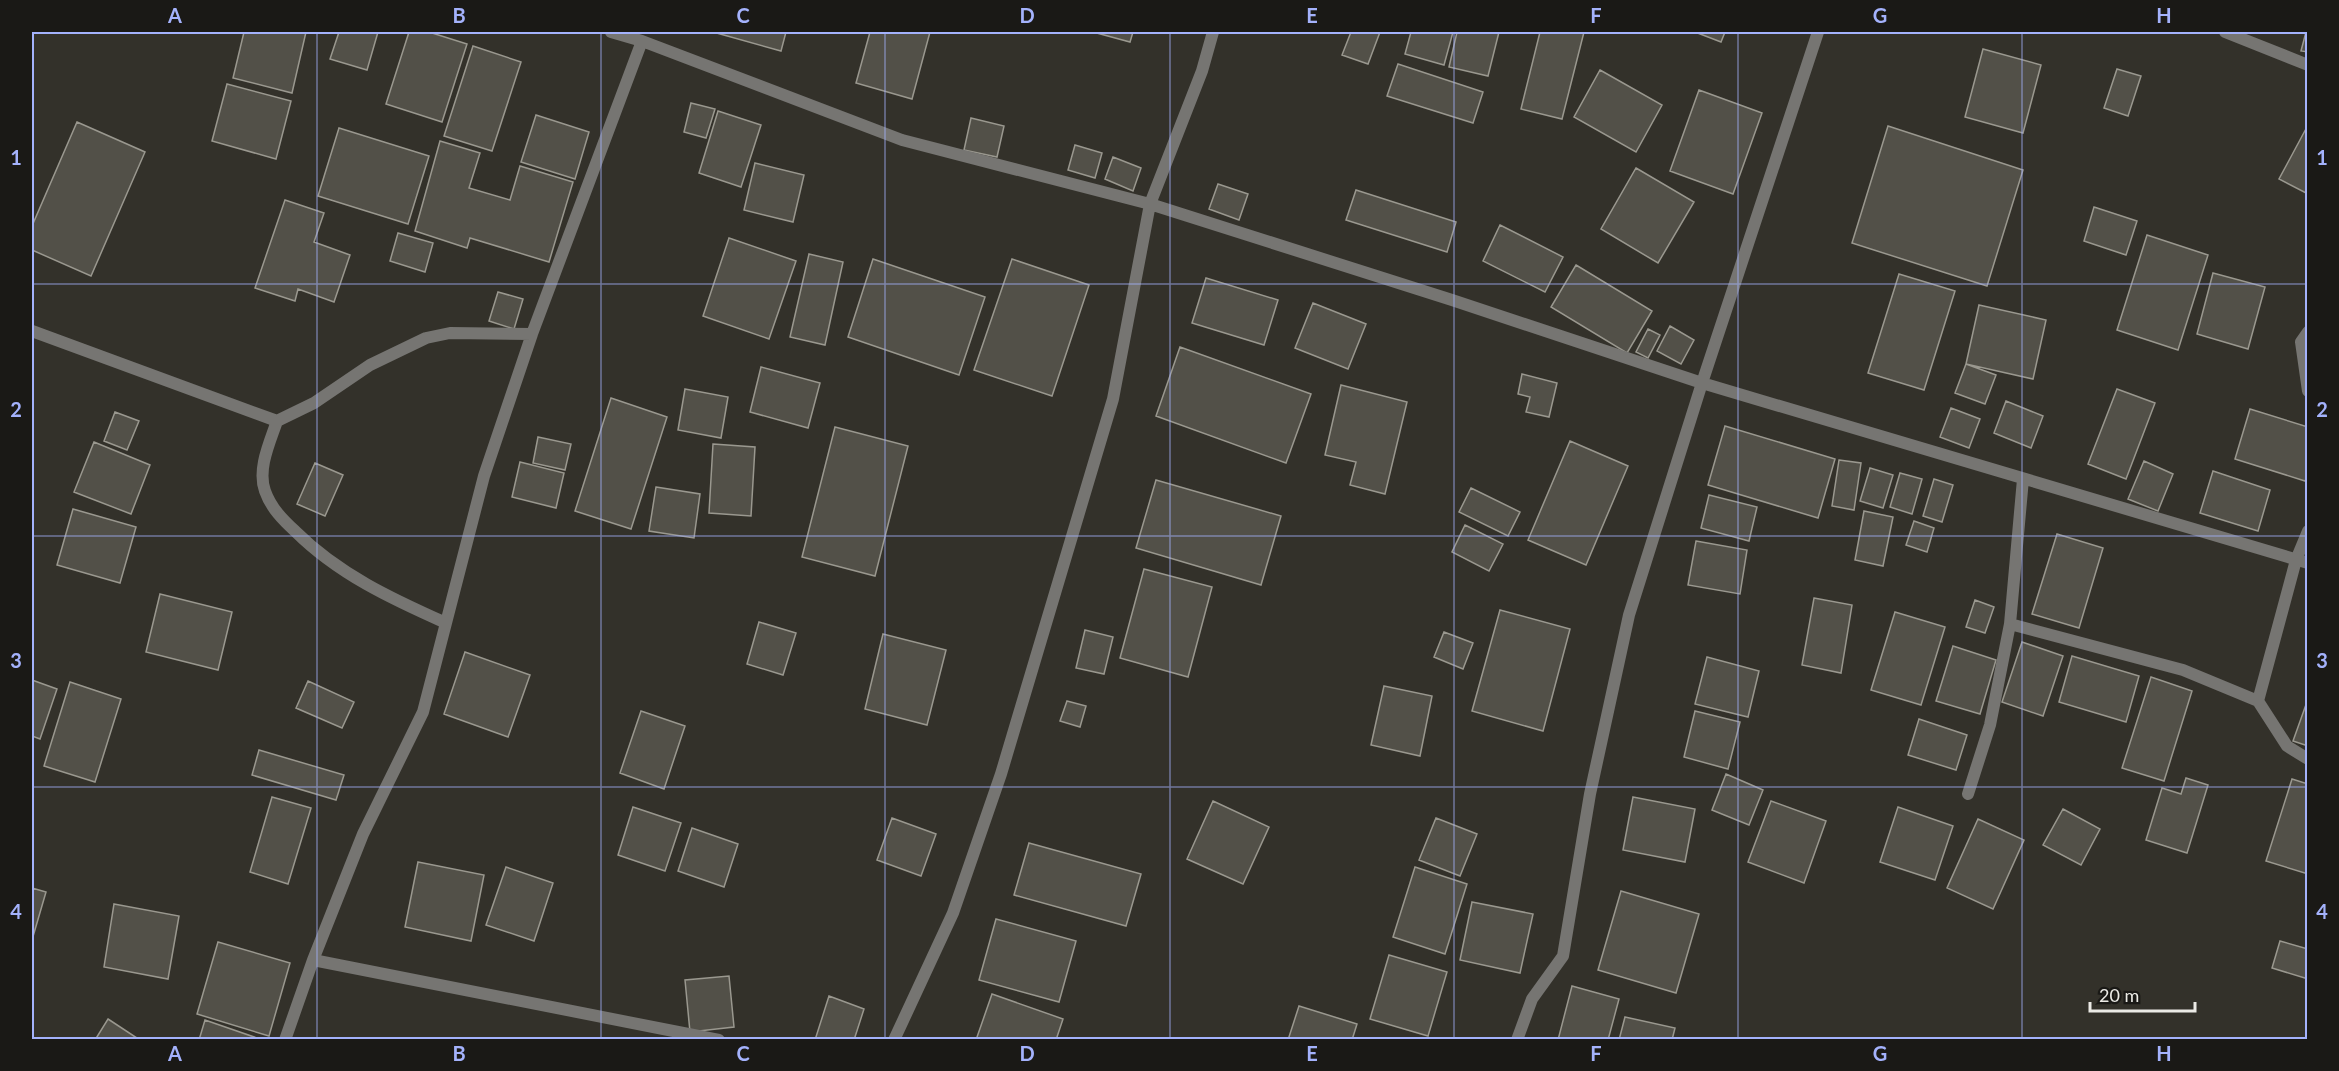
<svg xmlns="http://www.w3.org/2000/svg" width="2339" height="1071" viewBox="0 0 2339 1071" font-family="Lato,sans-serif">
<rect width="100%" height="100%" fill="#33312a"/>
<path fill="#525048" stroke="#9a988f" stroke-width="1.5" d="M244 32H306L292 93 233 78Z
M339 32H378L367 70 330 59Z
M409 32H429L467 44 442 122 386 104Z
M713 32H786L781 51Z
M870 32H930L912 99 856 83Z
M1093 32H1133L1130 42Z
M1351 32H1380L1368 64 1342 55Z
M1411 32H1453L1444 65 1405 54Z
M1457 32H1499L1488 76 1449 67Z
M1540 32H1584L1562 119 1521 109Z
M1695 32H1725L1721 42Z
M2306 32H2308V52L2301 51Z
M473 46 521 62 492 151 444 136Z
M1983 49 2041 65 2023 133 1965 117Z
M1398 64 1483 92 1473 123 1387 96Z
M2117 69 2141 76 2128 116 2104 108Z
M1600 70 1662 105 1636 152 1574 117Z
M227 84 291 101 276 159 212 141Z
M1699 90 1762 113 1733 194 1670 171Z
M691 103 715 109 706 138 684 132Z
M718 111 761 125 741 187 699 173Z
M536 115 589 132 575 179 521 162Z
M971 118 1004 126 997 157 964 150Z
M77 122 145 152 91 276 32 250V226Z
M2308 125V194L2279 179Z
M1888 126 2023 170 1987 286 1852 243Z
M339 128 429 156 408 224 318 196Z
M440 141 480 153 469 188 510 200 520 166 573 182 549 262 470 238 467 248 415 231Z
M1075 145 1102 153 1095 178 1068 170Z
M1113 157 1141 168 1133 191 1105 179Z
M755 163 804 175 793 222 744 210Z
M1636 168 1694 202 1658 263 1601 229Z
M1218 184 1248 194 1239 220 1209 209Z
M1356 190 1456 222 1447 252 1346 220Z
M285 200 324 213 314 242 350 255 334 302 298 289 295 301 255 288Z
M2094 207 2137 221 2126 255 2084 241Z
M1500 225 1563 257 1545 292 1483 261Z
M398 233 433 243 425 272 390 261Z
M2147 235 2208 255 2178 350 2117 330Z
M729 238 796 261 769 339 703 316Z
M809 254 843 262 825 345 790 337Z
M873 259 985 297 959 375 848 337Z
M1012 259 1089 285 1052 396 974 370Z
M1576 265 1652 311 1627 353 1551 307Z
M2213 273 2265 287 2248 349 2197 334Z
M1899 274 1955 291 1924 390 1868 373Z
M1206 278 1278 300 1264 345 1192 323Z
M498 292 523 299 514 329 489 321Z
M1313 303 1366 324 1348 369 1295 348Z
M1979 305 2046 320 2033 379 1966 364Z
M1670 326 1694 340 1681 364 1657 351Z
M1648 329 1660 335 1648 358 1636 352Z
M1180 347 1311 394 1286 463 1156 416Z
M1966 364 1996 375 1985 404 1955 393Z
M761 367 820 383 808 428 750 412Z
M1522 374 1557 383 1549 417 1526 412 1530 397 1518 394Z
M1341 385 1407 402 1385 494 1350 485 1356 462 1325 455Z
M685 389 728 397 721 438 678 430Z
M2117 389 2155 403 2126 479 2088 464Z
M611 398 667 417 631 529 575 511Z
M2006 401 2043 416 2031 448 1994 433Z
M1951 408 1980 419 1969 448 1940 437Z
M2250 409 2308 427V474L2305 481 2235 459Z
M115 412 139 421 127 450 104 441Z
M1725 426 1835 459 1818 518 1708 485Z
M835 427 908 446 875 576 802 557Z
M538 437 571 444 565 470 533 463Z
M1570 441 1628 466 1586 565 1528 540Z
M94 442 150 465 131 514 74 492Z
M713 444 755 447 751 516 709 513Z
M1839 460 1861 463 1854 510 1832 506Z
M2144 461 2173 474 2158 511 2128 499Z
M520 462 564 473 556 508 512 497Z
M315 463 343 475 325 516 297 504Z
M1870 468 1893 475 1883 508 1860 501Z
M2213 471 2270 490 2258 531 2200 513Z
M1900 473 1922 479 1912 514 1890 507Z
M1934 479 1953 485 1942 522 1923 516Z
M1156 480 1281 516 1261 585 1136 548Z
M656 487 700 494 694 538 649 531Z
M1471 488 1520 512 1508 536 1459 512Z
M1709 495 1757 507 1749 541 1701 528Z
M73 509 136 527 120 583 57 565Z
M1864 511 1893 517 1883 566 1855 560Z
M1914 521 1934 528 1927 552 1906 545Z
M1465 525 1503 544 1489 571 1452 552Z
M2057 534 2103 548 2079 628 2032 614Z
M1696 541 1747 550 1740 594 1688 585Z
M1144 569 1212 587 1188 677 1120 658Z
M160 594 232 612 218 670 146 652Z
M1814 598 1852 605 1841 673 1802 665Z
M1975 600 1994 607 1985 633 1966 627Z
M1500 610 1570 629 1543 731 1472 711Z
M1895 612 1945 627 1921 705 1871 690Z
M759 622 796 633 783 675 747 664Z
M1085 630 1113 637 1104 674 1076 668Z
M1444 632 1473 643 1463 669 1434 657Z
M883 634 946 650 927 725 865 709Z
M2022 642 2063 656 2043 716 2002 702Z
M1953 646 1996 660 1980 714 1936 701Z
M465 652 530 675 508 737 444 714Z
M2072 656 2139 676 2126 722 2059 702Z
M1707 657 1759 671 1748 717 1695 704Z
M2151 677 2192 691 2164 781 2122 768Z
M32 680 57 689 40 739 32 736Z
M308 681 354 702 342 728 296 708Z
M70 682 121 699 95 782 44 766Z
M1384 686 1432 696 1420 756 1371 745Z
M2308 699V746L2293 741Z
M1067 701 1086 706 1080 727 1060 721Z
M641 711 685 726 664 789 620 773Z
M1695 711 1740 722 1728 769 1684 757Z
M1919 719 1967 735 1956 770 1908 755Z
M259 750 344 775 336 800 252 775Z
M1726 774 1763 790 1749 825 1712 810Z
M2186 778 2208 785 2187 853 2146 840 2162 788 2181 794Z
M2292 779 2308 784V874L2266 861Z
M272 797 311 808 288 884 250 872Z
M1633 797 1695 809 1685 862 1623 850Z
M1213 801 1269 827 1243 884 1187 859Z
M1771 801 1826 821 1804 883 1748 862Z
M633 807 681 823 665 871 618 855Z
M1898 807 1953 826 1935 880 1880 862Z
M2063 809 2100 829 2081 865 2043 845Z
M892 818 936 834 921 876 877 860Z
M1436 818 1477 834 1460 876 1419 860Z
M1978 819 2024 840 1993 909 1947 888Z
M692 828 738 844 724 887 678 871Z
M1029 843 1141 874 1126 926 1014 895Z
M418 862 484 875 471 941 405 927Z
M506 867 553 883 534 941 486 925Z
M1415 867 1467 884 1445 954 1393 937Z
M32 888 46 892 32 940Z
M1621 891 1699 914 1676 993 1598 970Z
M1472 902 1533 914 1520 973 1460 960Z
M114 904 179 916 168 979 104 967Z
M996 919 1076 941 1059 1002 979 980Z
M2280 941 2308 949V979L2272 968Z
M218 942 290 963 269 1036 197 1014Z
M1389 955 1447 972 1428 1036 1370 1019Z
M729 976 734 1027 690 1032 685 980Z
M1572 986 1619 999 1608 1040H1558Z
M992 994 1063 1019 1056 1040H976Z
M829 996 864 1009 854 1040H815Z
M1299 1006 1357 1024 1352 1040H1288Z
M1625 1017 1675 1028 1672 1040H1619Z
M108 1019 140 1040H95Z
M205 1020 257 1038 256 1040H199Z"/>
<g fill="none" stroke-linecap="round" stroke-linejoin="round">
<path stroke="#767572" stroke-width="12" d="M611 32 642 41 902 140 1150 204 1452 300 1702 383 2308 563
M2225 32 2308 65
M32 331 277 421 314 403 370 365 426 338 450 333 532 334
M2308 332 2301 342 2308 391
M277 421C270 442 257 469 265 491 271 508 283 520 295 531 338 574 392 599 446 623
M2010 624 2183 670 2258 701 2287 746 2308 759
M2258 701 2296 560 2308 531
M1968 794 1990 725 2010 624 2023 479
M313 960 719 1040
M285 1040 313 960 363 834 423 712 484 476 532 334 642 41
M894 1040 953 913 1001 774 1113 399 1150 204 1202 71 1213 32
M1517 1040 1532 999 1563 956 1590 794 1629 615 1702 383 1818 32"/>
</g>
<path fill="none" stroke="#a4b2fc" stroke-width="1.5" stroke-opacity="0.55" d="M317 32V1040M601 32V1040M885 32V1040M1170 32V1040M1454 32V1040M1738 32V1040M2022 32V1040M32 284H2308M32 536H2308M32 787H2308"/>
<rect width="2339" height="1071" fill="none" stroke="#1a1916" stroke-width="66"/>
<path d="M2090 1002v9h105v-9" fill="none" stroke="#ebeae5" stroke-width="3"/>
<text x="2099" y="1002" font-size="18" fill="#ebeae5" stroke="#1a1916" stroke-width="4.5" paint-order="stroke">20 m</text>
<rect x="33" y="33" width="2273" height="1005" fill="none" stroke="#a4b2fc" stroke-width="2"/>
<g font-size="20" text-anchor="middle" font-weight="bold" fill="#a4b2fc">
<text x="175" y="23">A</text>
<text x="459" y="23">B</text>
<text x="743" y="23">C</text>
<text x="1027" y="23">D</text>
<text x="1312" y="23">E</text>
<text x="1596" y="23">F</text>
<text x="1880" y="23">G</text>
<text x="2164" y="23">H</text>
<text x="16" y="165">1</text>
<text x="2322" y="165">1</text>
<text x="16" y="417">2</text>
<text x="2322" y="417">2</text>
<text x="16" y="668">3</text>
<text x="2322" y="668">3</text>
<text x="16" y="919">4</text>
<text x="2322" y="919">4</text>
<text x="175" y="1061">A</text>
<text x="459" y="1061">B</text>
<text x="743" y="1061">C</text>
<text x="1027" y="1061">D</text>
<text x="1312" y="1061">E</text>
<text x="1596" y="1061">F</text>
<text x="1880" y="1061">G</text>
<text x="2164" y="1061">H</text>
</g>
</svg>
